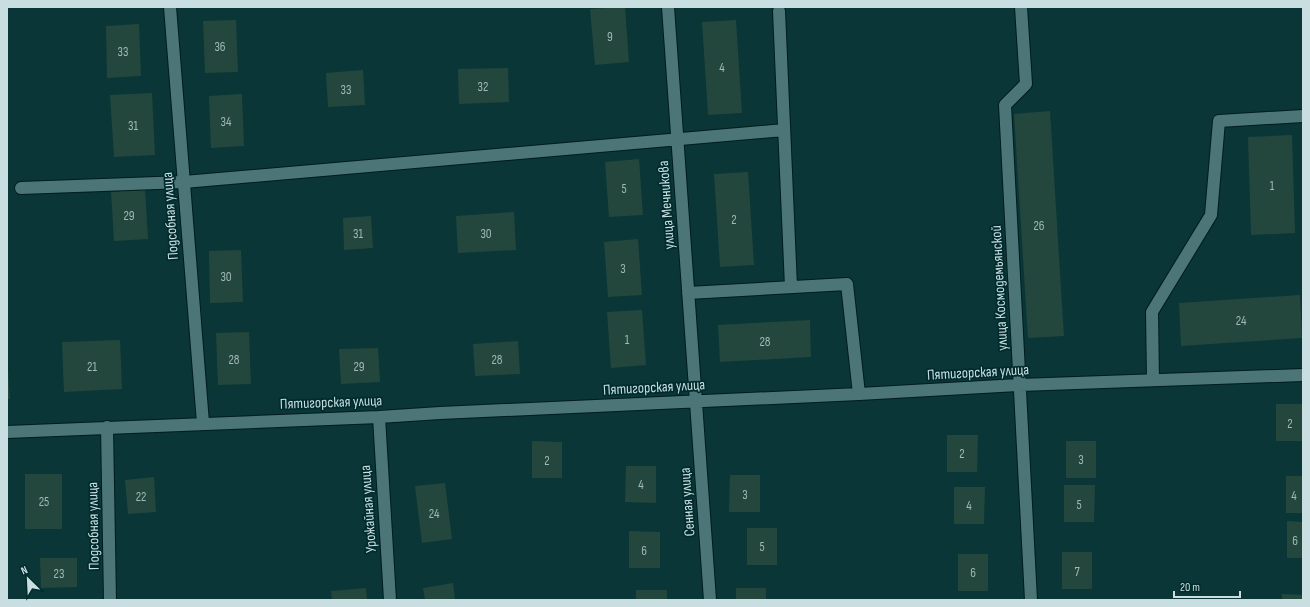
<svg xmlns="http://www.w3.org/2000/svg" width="1310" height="607" viewBox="0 0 1310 607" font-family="'Sofia Sans Condensed',sans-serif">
<rect width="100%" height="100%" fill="#0a3638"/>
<path fill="#23473c" d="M625 7 629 62 595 65 590 9Z
M236 20 238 72 205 73 203 21Z
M736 20 742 113 708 115 702 22Z
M139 24 141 76 107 78 106 26Z
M508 68 509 102 459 104 458 69Z
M363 70 365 105 328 107 326 73Z
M152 93 155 155 114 157 110 95Z
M242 94 244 146 211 148 209 96Z
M1050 111 1064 336 1028 338 1014 114Z
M1292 135 1295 233 1251 235 1248 137Z
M639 159 643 215 609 217 605 162Z
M748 172 754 265 720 267 714 174Z
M145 189 148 239 114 241 111 192Z
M514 212 516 250 458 253 456 216Z
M371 216 373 248 344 250 343 218Z
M638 239 642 295 608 297 604 242Z
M241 250 243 302 210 303 209 251Z
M1300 295 1302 338 1181 346 1179 303Z
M642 310 646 365 611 368 607 312Z
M810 320 811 357 720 362 718 325Z
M249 332 251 384 218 385 216 333Z
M120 340 122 389 64 392 62 342Z
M518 341 520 374 475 376 473 344Z
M378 348 380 382 341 384 339 349Z
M7 369H8L10 399H7Z
M1276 404H1303V441H1276Z
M947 435H978L977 472H947Z
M532 441 562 442V478H532Z
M1066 441H1096V478H1066Z
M626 466H656V503L625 502Z
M25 474H62V529H25Z
M730 475H760V512H729Z
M1286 476H1303V513H1286Z
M154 477 156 512 128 514 125 480Z
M445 483 452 539 422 543 415 486Z
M1064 485H1095L1094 522H1064Z
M954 487H985L984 524H954Z
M1287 521 1303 522V558H1287Z
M747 528H777V565H747Z
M629 531 660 532V568H629Z
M1062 552H1092V589H1062Z
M958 554H988V591H958Z
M40 558H77V587L41 588Z
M453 583 455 600H425L423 588Z
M366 588 367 600H332L331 591Z
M736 588H766V600H736Z
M636 590H667V600H636Z
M1282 594 1303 595V600H1282Z"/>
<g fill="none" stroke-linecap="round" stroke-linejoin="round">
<defs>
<path id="minor" d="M170 7 203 423
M668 7 710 600
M1021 7 1026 84 1005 105 1031 600
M779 11 791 287
M21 188 184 182 784 130
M688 293 847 284 859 394
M1153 380 1152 312 1211 215 1219 121 1303 116
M379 417 390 600
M107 427 110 600
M7 432 379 417 440 413 859 394 1020 385 1303 375"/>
</defs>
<use href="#minor" stroke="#001c1e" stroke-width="14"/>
<use href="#minor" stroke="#4c7577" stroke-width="12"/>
</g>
<g text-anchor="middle" stroke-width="3.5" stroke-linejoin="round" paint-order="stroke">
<g font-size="13" fill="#a0b8b7">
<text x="610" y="41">9</text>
<text x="220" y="51">36</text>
<text x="123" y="56">33</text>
<text x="722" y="72">4</text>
<text x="483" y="91">32</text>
<text x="346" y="94">33</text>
<text x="226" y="126">34</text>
<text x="133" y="130">31</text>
<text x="1272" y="190">1</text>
<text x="624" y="193">5</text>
<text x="129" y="220">29</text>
<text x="734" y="224">2</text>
<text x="1039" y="230">26</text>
<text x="358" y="238">31</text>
<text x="486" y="238">30</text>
<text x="623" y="273">3</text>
<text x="226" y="281">30</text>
<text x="1241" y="325">24</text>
<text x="627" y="344">1</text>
<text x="765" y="346">28</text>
<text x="234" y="364">28</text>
<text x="497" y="364">28</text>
<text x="92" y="371">21</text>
<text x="359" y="371">29</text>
<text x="1290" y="428">2</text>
<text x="962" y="458">2</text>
<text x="1081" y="464">3</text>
<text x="547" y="465">2</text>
<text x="641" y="489">4</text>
<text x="745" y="499">3</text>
<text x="1294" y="500">4</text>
<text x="141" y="501">22</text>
<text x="44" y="506">25</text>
<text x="1079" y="509">5</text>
<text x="969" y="510">4</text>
<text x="434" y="518">24</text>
<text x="1295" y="545">6</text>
<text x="762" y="551">5</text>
<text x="644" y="555">6</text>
<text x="1077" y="576">7</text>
<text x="973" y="577">6</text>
<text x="59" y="578">23</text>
</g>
<g font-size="15" fill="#c9dee0" stroke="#002c2e">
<text transform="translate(666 205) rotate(-94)" y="5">улица Мечникова</text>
<text transform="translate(170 216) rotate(-94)" y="5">Подсобная улица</text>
<text transform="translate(999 288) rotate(-93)" y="5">улица Космодемьянской</text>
<text transform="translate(978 372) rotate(-3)" y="5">Пятигорская улица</text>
<text transform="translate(654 387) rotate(-3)" y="5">Пятигорская улица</text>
<text transform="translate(331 402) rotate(-2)" y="5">Пятигорская улица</text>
<text transform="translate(687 502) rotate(-94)" y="5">Сенная улица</text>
<text transform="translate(368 509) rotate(-94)" y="5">Урожайная улица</text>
<text transform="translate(93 526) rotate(-91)" y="5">Подсобная улица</text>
</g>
</g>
<rect width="1310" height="607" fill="none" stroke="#c9dee0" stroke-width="16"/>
<g transform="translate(28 579) rotate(336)" stroke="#002c2e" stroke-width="3" paint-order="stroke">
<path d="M0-3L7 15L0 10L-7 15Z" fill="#c9dee0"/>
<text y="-6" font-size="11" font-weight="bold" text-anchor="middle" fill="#c9dee0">N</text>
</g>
<path d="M1174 591v6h66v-6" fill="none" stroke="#c9dee0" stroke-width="2"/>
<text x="1180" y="591" font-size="12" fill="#c9dee0" stroke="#002c2e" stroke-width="3" paint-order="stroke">20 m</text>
</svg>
